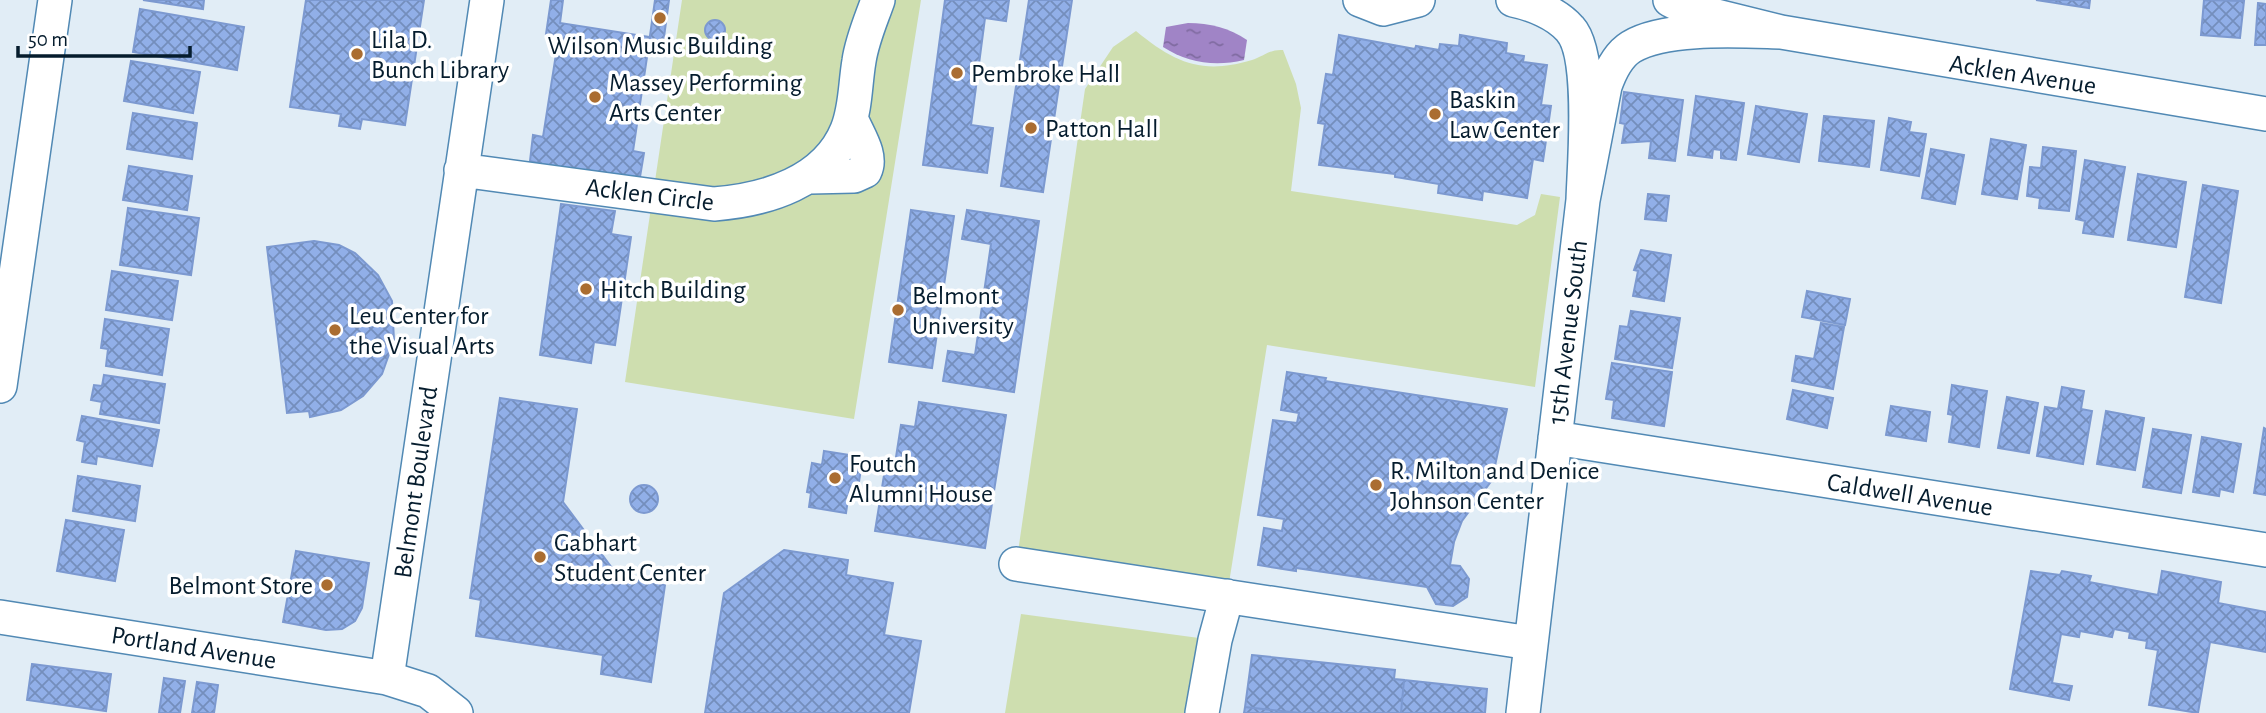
<svg xmlns="http://www.w3.org/2000/svg" width="2266" height="713" viewBox="0 0 2266 713" font-family="'Alegreya Sans',sans-serif">
<defs>
<pattern id="water-ripples" width="26" height="14" patternUnits="userSpaceOnUse" patternTransform="scale(1.75)"><rect width="26" height="14" fill="#a084c6"/><path d="M2 4q2-2 4 0t4 0M15 11q2-2 4 0t4 0" fill="none" stroke="#806ba1"/></pattern>
<pattern id="building-cross-hatch" width="8" height="8" patternUnits="userSpaceOnUse" patternTransform="scale(1.75)"><rect width="8" height="8" fill="#91afe8"/><path d="M0 0l8 8M0 8l8-8" fill="none" stroke="#748ebc"/></pattern>
</defs>
<rect width="100%" height="100%" fill="#e1edf6"/>
<path fill="#cedeaf" d="M682 0H921L854 419 625 382Z
M1136 31C1175 63 1202 75 1252 60 1264 56 1270 49 1283 50L1296 84 1301 108 1291 191 1517 225 1535 215 1541 194 1560 197 1535 387 1267 345 1229 583 1018 552 1085 89 1113 47Z
M1021 614 1199 638 1187 713H1005Z"/>
<path fill="url(#water-ripples)" d="M1188 23C1210 23 1229 28 1247 40L1244 60C1215 67 1188 63 1163 47L1166 27Z"/>
<path fill="url(#building-cross-hatch)" stroke="#7c99d0" stroke-width="2" d="M143 0H204L203 9Z
M306 0H424L405 125 362 119 360 129 339 126 341 114 290 107Z
M551 0H563L560 23 650 37 633 151 644 153 640 177 583 174 530 161 533 135 543 137 559 35 546 34Z
M655 0H669L662 52 648 50Z
M945 0H1009L1006 21 985 18 971 125 993 128 987 173 923 165Z
M1029 0H1072L1043 192 1001 186Z
M2036 0H2090L2089 8Z
M2204 0 2244 1 2240 38 2201 35Z
M2258 3 2266 4V45H2255Z
M140 9 244 27 237 70 133 52Z
M705 30a10 10 0 1 1 20 0a10 10 0 1 1-20 0Z
M1339 35 1415 49 1416 46 1439 50 1440 44 1459 46 1460 35 1507 43 1506 53 1524 56 1523 62 1547 65 1541 105 1551 106 1543 161 1533 159 1527 198 1483 191 1482 200 1438 193 1439 184 1395 177V174L1319 165 1325 124 1318 123 1326 74 1333 75Z
M131 61 200 72 193 113 124 101Z
M1624 92 1683 100 1675 161 1649 158 1651 141 1622 143 1625 124 1620 123Z
M1696 96 1744 103 1736 160 1721 158V150L1713 149 1712 158 1688 155Z
M1756 106 1807 114 1799 162 1748 154Z
M133 113 197 123 192 159 127 149Z
M1824 116 1874 121 1869 167 1819 161Z
M1889 118 1911 122 1909 132 1926 134 1919 176 1881 170Z
M1991 139 2026 145 2017 199 1982 194Z
M2043 147 2076 151 2069 211 2039 208 2040 198 2027 196 2030 167 2041 168Z
M1931 149 1964 155 1955 204 1922 198Z
M2085 160 2125 167 2113 237 2083 233 2085 221 2076 219Z
M129 166 192 176 187 210 123 200Z
M2138 174 2186 182 2176 247 2128 240Z
M2203 185 2238 191 2221 303 2185 297Z
M1648 194 1669 196 1666 221 1645 219Z
M561 204 615 211 611 234 631 237 615 345 594 342 591 363 540 355Z
M128 208 199 218 191 275 120 265Z
M911 210 954 216 932 368 889 362Z
M967 210 1039 221 1014 392 943 381 948 351 975 355 991 244 962 239Z
M314 241 339 245 355 253 378 275 392 301 394 340 382 374 363 396 341 410 310 417 309 411 287 413 267 247Z
M1641 250 1671 255 1664 301 1633 296 1638 271 1634 270Z
M112 271 178 281 172 320 106 310Z
M1807 291 1850 299 1845 325 1802 317Z
M1631 311 1680 318 1672 368 1615 359 1620 326 1628 327Z
M105 319 169 329 162 375 106 366 108 349 101 348Z
M1821 323 1844 327 1833 389 1792 381 1796 356 1814 359Z
M1612 363 1672 372 1664 426 1612 418 1614 400 1606 399Z
M1287 372 1326 378 1325 381 1507 409 1492 480 1462 521 1454 542 1450 565 1460 566 1469 579 1467 597 1453 606 1436 604 1427 587 1296 568V571L1258 565 1264 528 1282 531 1284 519 1258 515 1273 420 1297 423 1299 413 1281 410Z
M104 375 165 384 159 423 100 414 102 402 91 400 94 385 102 386Z
M1952 385 1987 391 1979 447 1949 442 1953 415 1948 414Z
M2062 387 2084 391 2081 409 2092 411 2083 464 2037 456 2045 407 2058 409Z
M1793 390 1833 398 1827 428 1787 419Z
M2007 397 2038 403 2029 453 1998 448Z
M500 398 577 409 563 502 618 576 665 585 651 682 601 674 603 655 476 636 481 600 470 598Z
M919 402 1006 415 985 548 875 531 885 469 894 470 901 425 915 427Z
M1891 406 1930 412 1926 441 1886 435Z
M2106 411 2144 418 2135 470 2097 464Z
M82 416 159 430 152 466 97 456 96 464 82 462 85 442 77 440Z
M2264 428 2266 429V495L2254 493Z
M2153 429 2191 435 2181 493 2143 487Z
M2202 437 2241 444 2233 492 2220 489 2219 496 2193 492Z
M824 451 850 455 849 467 861 469 858 488 850 486 846 513 809 507 811 493 807 492 812 463 822 465Z
M78 476 140 486 135 521 73 511Z
M630 499a14 14 0 1 1 28 0a14 14 0 1 1-28 0Z
M66 520 124 530 115 581 57 571Z
M784 550 848 560 846 575 893 583 884 635 921 641 909 713H705L724 593Z
M296 551 369 563 362 608 355 621 342 629 326 630 283 622Z
M2031 571 2060 575 2062 571 2091 576 2089 582 2158 595 2162 571 2221 582 2218 603 2266 612V652L2210 642 2198 713 2149 705 2158 650 2146 648 2147 641 2129 638 2130 632 2114 629 2112 637 2080 631 2079 637 2061 634 2052 683 2072 686 2069 700 2010 689Z
M1252 655 1395 670 1394 679 1404 680 1401 713H1300L1245 707Z
M32 664 111 674 106 711 27 700Z
M164 678 185 681 180 713H159Z
M1404 680 1487 689 1485 713H1401Z
M197 682 218 685 214 713H192Z
M1245 707 1300 713H1244Z"/>
<g fill="none" stroke-linecap="round" stroke-linejoin="round">
<defs>
<path id="minor" d="M1360 0 1383 9 1418 0
M1513 0C1532 4 1556 13 1570 29 1594 55 1584 165 1583 200L1605 86C1610 72 1618 55 1631 47 1665 26 1742 31 1781 32L1688 9 1670 0
M1781 32 2266 114
M461 170 714 204C766 200 826 182 847 130 856 108 855 84 859 61 862 40 871 20 878 0
M810 177 854 176 865 171C873 155 857 134 851 118
M0 386 55 0
M1555 438 2266 550
M1016 564 1530 643
M0 617 387 678 428 691 456 713
M387 678 487 0
M1202 713 1215 640 1227 596
M1523 713 1583 200"/>
</defs>
<use href="#minor" stroke="#5189b4" stroke-width="36"/>
<use href="#minor" stroke="#fff" stroke-width="33"/>
</g>
<g fill="#aa6d31" stroke="#fff" stroke-width="2.5">
<circle cx="660" cy="18" r="7"/>
<circle cx="357" cy="54" r="7"/>
<circle cx="957" cy="73" r="7"/>
<circle cx="595" cy="97" r="7"/>
<circle cx="1435" cy="114" r="7"/>
<circle cx="1031" cy="128" r="7"/>
<circle cx="586" cy="289" r="7"/>
<circle cx="898" cy="310" r="7"/>
<circle cx="335" cy="330" r="7"/>
<circle cx="835" cy="478" r="7"/>
<circle cx="1376" cy="485" r="7"/>
<circle cx="540" cy="557" r="7"/>
<circle cx="327" cy="585" r="7"/>
</g>
<g text-anchor="middle" stroke-width="7" stroke-linejoin="round" paint-order="stroke">
<g font-size="26" fill="#051c2d" stroke="#fff" text-anchor="start">
<text x="371" y="48">Lila D.<tspan x="371" dy="30">Bunch Library</tspan></text>
<text x="660" y="54" text-anchor="middle">Wilson Music Building</text>
<text x="971" y="82">Pembroke Hall</text>
<text x="609" y="91">Massey Performing<tspan x="609" dy="30">Arts Center</tspan></text>
<text x="1449" y="108">Baskin<tspan x="1449" dy="30">Law Center</tspan></text>
<text x="1045" y="137">Patton Hall</text>
<text x="600" y="298">Hitch Building</text>
<text x="912" y="304">Belmont<tspan x="912" dy="30">University</tspan></text>
<text x="349" y="324">Leu Center for<tspan x="349" dy="30">the Visual Arts</tspan></text>
<text x="849" y="472">Foutch<tspan x="849" dy="30">Alumni House</tspan></text>
<text x="1390" y="479">R. Milton and Denice<tspan x="1390" dy="30">Johnson Center</tspan></text>
<text x="554" y="551">Gabhart<tspan x="554" dy="30">Student Center</tspan></text>
<text x="313" y="594" text-anchor="end">Belmont Store</text>
</g>
<g font-size="26" fill="#051c2d" stroke="#fff">
<text transform="translate(2023 74) rotate(9)" y="9">Acklen Avenue</text>
<text transform="translate(650 194) rotate(7)" y="9">Acklen Circle</text>
<text transform="translate(1567 332) rotate(-83)" y="9">15th Avenue South</text>
<text transform="translate(415 482) rotate(-82)" y="9">Belmont Boulevard</text>
<text transform="translate(1910 494) rotate(9)" y="9">Caldwell Avenue</text>
<text transform="translate(194 647) rotate(9)" y="9">Portland Avenue</text>
</g>
</g>
<path d="M18 46v10h172v-10" fill="none" stroke="#051c2d" stroke-width="3.5"/>
<text x="28" y="46" font-size="21" fill="#051c2d" stroke="#ffffff" stroke-width="5" paint-order="stroke">50 m</text>
</svg>
